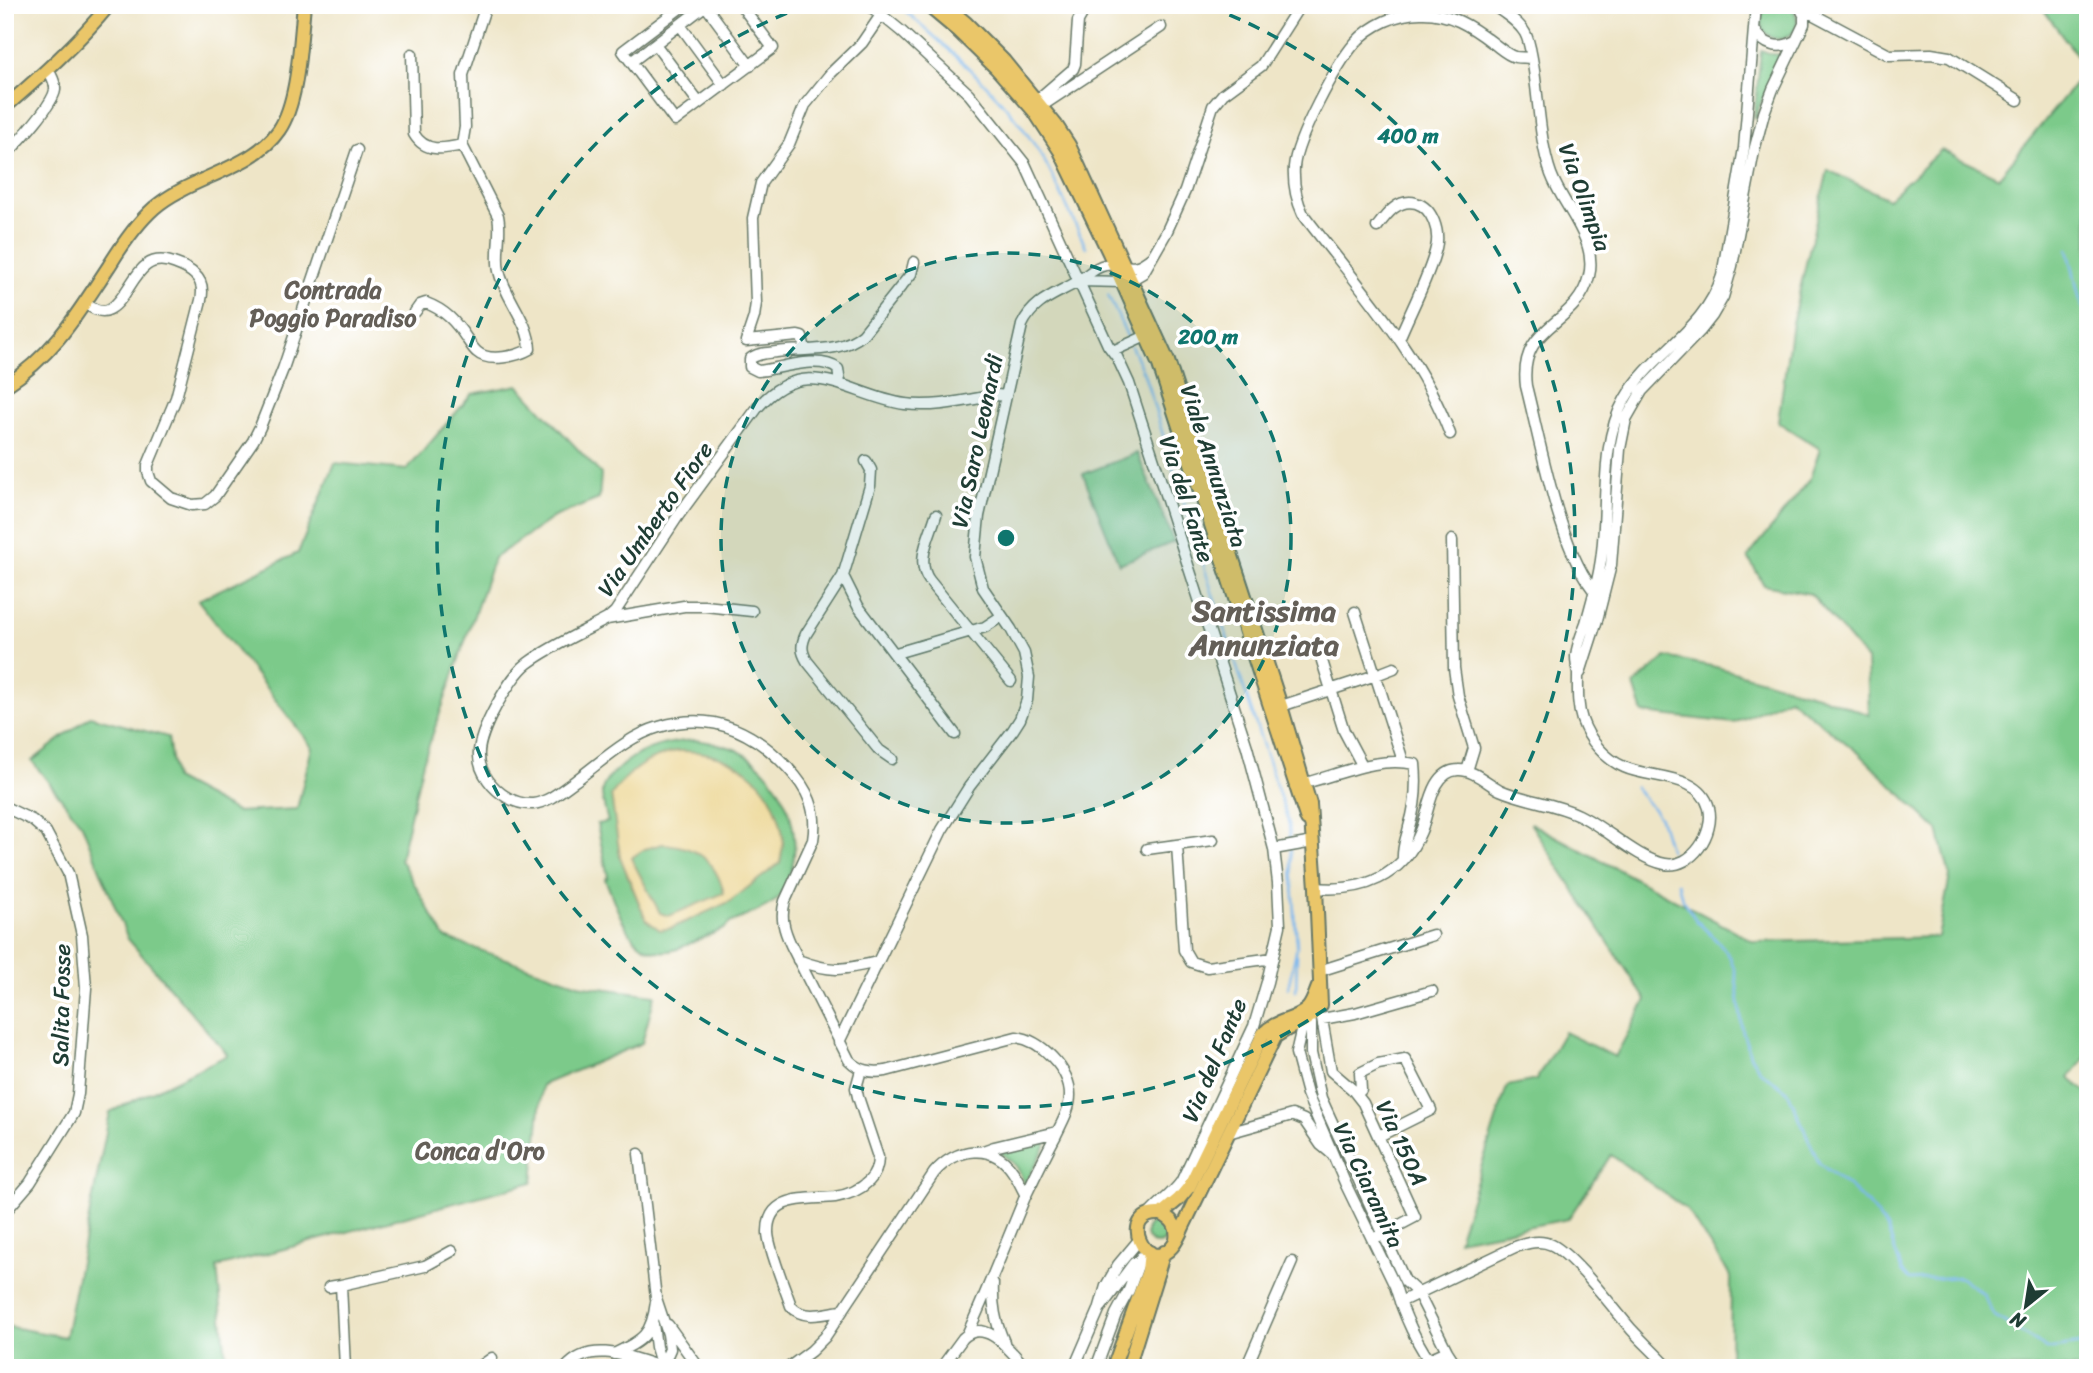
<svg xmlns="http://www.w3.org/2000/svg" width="2093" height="1373" viewBox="0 0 2093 1373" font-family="Sriracha,sans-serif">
<rect width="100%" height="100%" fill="#fff"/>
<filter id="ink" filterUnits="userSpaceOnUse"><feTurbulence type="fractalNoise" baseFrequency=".0143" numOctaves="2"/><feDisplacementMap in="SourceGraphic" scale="14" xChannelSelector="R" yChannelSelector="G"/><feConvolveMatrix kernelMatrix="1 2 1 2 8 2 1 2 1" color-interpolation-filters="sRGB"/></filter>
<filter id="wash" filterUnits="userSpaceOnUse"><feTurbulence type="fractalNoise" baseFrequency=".00686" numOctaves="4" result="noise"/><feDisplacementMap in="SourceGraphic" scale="28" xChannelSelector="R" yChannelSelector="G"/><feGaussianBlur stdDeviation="1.57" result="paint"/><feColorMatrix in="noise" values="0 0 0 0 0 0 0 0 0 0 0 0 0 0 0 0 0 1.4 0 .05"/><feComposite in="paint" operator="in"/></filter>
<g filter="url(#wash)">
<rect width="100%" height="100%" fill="#eee5c7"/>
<path fill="#7bca8a" stroke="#4d845f" stroke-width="2" d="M1761 21a18 18 0 1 1 36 0a18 18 0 1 1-36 0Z
M2040 5H2088V1054L2069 1078 2088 1093V1368H1730L1731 1277 1686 1209 1611 1155 1568 1219 1458 1240 1507 1086 1536 1080 1564 1032 1615 1057 1646 1000 1530 823 1755 942 1938 937 1950 876 1938 830 1860 754 1789 698 1734 723 1643 713 1634 685 1666 657 1716 667 1817 695 1869 715 1867 660 1811 594 1764 585 1748 557 1809 481 1820 449 1778 422 1792 323 1828 170 1888 199 1941 150 1999 177 2087 69Z
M1761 50 1771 54 1782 55 1760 105 1756 119 1754 118Z
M518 385 601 474 599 499 554 517 494 558 423 762 400 859 445 938 584 986 655 995 642 1043 542 1085 533 1182 217 1267 227 1368H5V1326L65 1337 110 1112 228 1055 128 939 82 825 32 761 90 716 168 737 174 779 236 812 297 809 312 747 198 600 298 553 335 463 407 470 472 394Z
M1137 453 1174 542 1119 564 1083 474Z
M695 740C709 742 723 744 737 750 789 776 813 850 778 898 771 907 741 918 730 923L724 929 677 949C631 964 619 911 605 879L608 877 597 824 608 822C606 813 601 798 602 790 604 783 610 776 615 772 637 749 664 742 695 740Z
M1044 1141 1047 1143 1025 1185 1017 1167 999 1151Z
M1146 1233a11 11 0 1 1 22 0a11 11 0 1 1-22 0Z"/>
<path fill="#eeda9e" stroke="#868c69" stroke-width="2" fill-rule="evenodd" d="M677 751C722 750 764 770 778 815 781 824 783 833 783 842 783 849 781 856 780 863L729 902 672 928 660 930 646 920 620 857 611 795C631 769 645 759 677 751ZM662 844C696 846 715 859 724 893L669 916 660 913 631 858 645 849Z"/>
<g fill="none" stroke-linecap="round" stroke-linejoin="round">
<path stroke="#7bb8ee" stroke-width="2.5" d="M902 8C953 53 1009 99 1044 160 1059 188 1072 218 1086 247
M2068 249 2080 300 2088 317
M1108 295 1129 340
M1131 346 1144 374 1213 595 1289 824 1290 842
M2088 528V538
M1635 787 1660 818 1670 851
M1678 883 1682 899 1696 920 1722 946 1730 957 1735 971 1743 1033 1750 1055 1760 1071 1788 1092 1819 1163 1848 1186 1869 1205 1887 1228 1902 1271 1910 1280 1959 1277 1972 1285 1983 1294 1995 1316 2047 1349 2088 1343
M1288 988 1297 947 1291 849
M1296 991 1297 955
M1443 1361 1448 1368"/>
</g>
</g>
<g filter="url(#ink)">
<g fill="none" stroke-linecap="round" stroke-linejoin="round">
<defs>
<path id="minor" d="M684 5 623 51 675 121 773 48 741 5
M705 5 750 66
M869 5 901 31 969 94 1025 164 1108 345 1117 357 1129 383 1247 747 1274 849 1278 883 1280 926 1267 982 1254 1026 1181 1182C1171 1196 1157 1204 1147 1217
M1493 5C1504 13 1518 21 1525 33 1530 42 1531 54 1533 64 1539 100 1539 140 1551 174 1563 207 1598 239 1589 276 1577 327 1518 323 1526 386 1540 440 1560 555 1597 594
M1801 8 1889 55 1931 54 1949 57 2018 100
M680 25 724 85
M1755 30C1764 46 1779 50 1795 41
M655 44 699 103
M412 54 414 134C425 153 444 149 462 145
M631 62 706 5
M1034 107 1037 100 1073 69 1075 64 1078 21 1082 14 1078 5
M1037 109 1161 27
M5 156C17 143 53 105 55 90 56 82 51 76 48 69
M1377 227C1386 215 1398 198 1416 203 1433 208 1440 232 1436 248 1430 275 1410 312 1399 339
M1079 281 1122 282 1131 280 1143 273 1166 233 1185 191 1213 106 1223 94 1261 66 1300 5
M84 303C92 308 101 314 110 309 133 296 136 247 176 264 182 266 190 270 195 275 203 282 203 291 201 300L176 398 148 465V472L151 481 171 498 192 505 205 504 215 496 253 441 260 427 283 369 357 150
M415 312 420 305 426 303C445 310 456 322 467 339 470 343 473 349 477 352 489 363 518 356 530 349 529 321 505 298 499 271 495 253 502 234 498 216L462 145 465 127 463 75 486 5
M805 349 802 337 798 336 746 341 754 317 756 303 753 218 761 183 789 144 805 105 831 73 862 43 881 15
M1113 351 1146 336
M840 383 838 369C819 354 779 369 758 371L750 367V359C757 353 767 353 776 352 806 348 840 354 863 334L911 274 914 262
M1450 434C1419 351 1356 284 1303 214 1296 199 1293 184 1294 167 1296 140 1336 65 1355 43 1371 25 1397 13 1421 13 1449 12 1471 26 1493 43 1500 48 1507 55 1515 57 1520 58 1526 57 1531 58
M866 461 871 470 870 486 843 576 806 634C801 645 801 651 807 661L879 750 892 759
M936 515C930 536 915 561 929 580L1011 681
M1452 540 1454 668 1458 696 1474 748 1467 771
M843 576 858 606 955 734
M1355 612 1403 761
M607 619 684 606H705L752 611
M1317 645 1344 731 1362 765
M896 653 985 627 1002 616
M1580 673 1597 620 1611 565 1620 449 1626 419 1642 391 1701 330 1712 316 1723 297 1732 266 1754 151 1764 113 1773 89 1804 24V15L1799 5
M1275 708 1376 675 1394 668
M1305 783C1342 774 1376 756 1415 764 1417 784 1415 808 1409 827 1406 841 1402 846 1403 860
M5 807 32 820 46 832 68 873 82 935 86 988 78 1094 74 1113 30 1183 5 1212
M1177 845 1184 950 1191 962 1207 967 1273 958
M1147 849 1213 840
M1274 849 1313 842
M1316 888C1363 892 1402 877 1421 831 1429 813 1431 771 1458 770 1473 769 1488 784 1500 790 1525 801 1554 803 1579 815 1605 827 1637 859 1665 864 1692 869 1715 833 1709 808 1700 773 1650 779 1624 767 1605 759 1589 740 1582 720 1577 705 1578 690 1578 674 1577 668 1576 662 1576 656 1577 645 1582 633 1586 623 1591 604 1597 585 1600 566 1610 513 1597 447 1625 399 1652 352 1705 331 1722 276L1744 148 1756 5
M798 960C832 973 842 970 877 962
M1319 971 1433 935
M1306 1013 1311 1023V1053L1321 1098 1405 1281 1418 1293 1447 1351 1458 1368
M1305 1015 1296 1053 1307 1094 1346 1185 1395 1286C1402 1310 1419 1351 1436 1368
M839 1042 942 830 969 787 1013 730 1020 719 1027 700 1029 677 1024 653 1011 629 983 588 975 557 979 516 1022 325C1034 300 1055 295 1077 282 1086 277 1094 267 1105 265 1127 261 1129 276 1152 257
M1356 1094 1361 1090 1360 1073 1378 1064 1405 1059 1431 1110 1379 1136
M1228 1133 1292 1115 1304 1120 1321 1145 1332 1154
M983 1151 994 1147 1057 1132
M639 1154 656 1298 668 1334 670 1349 662 1367
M1377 1237 1415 1217 1363 1103 1352 1089 1331 1071 1322 1019 1355 1013 1432 991
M993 1283C992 1305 995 1322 1004 1342
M329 1287 341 1285
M1400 1302 1515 1247C1527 1243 1540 1239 1552 1245 1574 1256 1613 1308 1631 1329 1643 1342 1657 1355 1669 1368
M1101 1307 1134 1263
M842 1311C825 1313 803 1321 791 1306 785 1288 769 1250 768 1233 767 1193 809 1200 835 1197 847 1195 860 1190 869 1181 876 1174 878 1166 878 1157L858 1097 856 1088 861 1070
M653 1324 656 1347 662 1367
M668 1325 699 1368
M967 1335C988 1289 1006 1243 1025 1197 1035 1176 1045 1155 1056 1135 1062 1122 1070 1110 1070 1095 1070 1069 1041 1040 1016 1037L886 1071C871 1073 860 1071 849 1060L791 945C784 930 780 917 785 901L813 840C818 810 808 789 788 768 753 730 711 711 659 727 628 736 601 762 575 781 562 790 549 802 533 804 515 805 498 794 488 780 483 773 479 764 479 756 477 734 510 676 528 663 551 646 581 633 607 619L615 612 678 516 758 407C807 350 851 397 905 404 935 408 967 400 997 395L1006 396
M614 1354C643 1340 652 1335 656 1302
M345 1368 341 1285 425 1266 452 1251
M478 1368 492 1358
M566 1368C591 1338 634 1359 664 1368
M788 1368 811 1351 825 1337 934 1173C955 1148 993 1141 1013 1172 1018 1179 1022 1188 1026 1196
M941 1368 963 1338C986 1316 1011 1352 1026 1368
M1074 1368 1099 1310 1106 1286 1118 1265 1139 1240
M1096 1368 1116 1314 1129 1290 1141 1257
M1246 1368 1292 1262
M1408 1368 1447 1351"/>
<path id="major" d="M927 5 958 31 996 68 1034 111 1060 151 1109 253 1159 365 1307 820
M945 5 965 22 1004 61 1056 125 1069 145 1168 361 1281 706 1310 804 1316 888 1321 1005C1305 1026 1293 1023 1275 1037L1183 1227C1180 1234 1177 1241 1172 1247 1146 1277 1116 1211 1161 1214 1173 1219 1178 1227 1176 1240
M5 107C42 75 78 43 109 5
M5 386C55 354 77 314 109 266 122 245 136 224 154 208 191 176 252 170 279 130 299 101 300 40 304 5
M1161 1214 1179 1199 1189 1187 1263 1034C1276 1019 1296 1021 1308 1008 1313 1002 1315 994 1318 987
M1113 1368 1148 1271 1150 1252
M1128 1368 1164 1252"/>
</defs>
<use href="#minor" stroke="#677867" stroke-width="13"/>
<use href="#major" stroke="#677867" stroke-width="16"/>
<use href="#minor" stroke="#fff" stroke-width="10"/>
<use href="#major" stroke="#eac669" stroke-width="12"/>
</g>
</g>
<circle cx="1006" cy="538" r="285" fill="#0f766e" fill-opacity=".12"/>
<g fill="none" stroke="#0f766e" stroke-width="3.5" stroke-dasharray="12 9">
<circle cx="1006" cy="538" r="285"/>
<path d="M1210 7A569 569 0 1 1 802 7"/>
</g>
<g text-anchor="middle" stroke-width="7" stroke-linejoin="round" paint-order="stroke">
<g font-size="23" fill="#1f3d34" stroke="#fff">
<text transform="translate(1585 197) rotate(70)" y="8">Via Olimpia</text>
<text transform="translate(977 441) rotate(-78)" y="8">Via Saro Leonardi</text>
<text transform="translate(1214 466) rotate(72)" y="8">Viale Annunziata</text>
<text transform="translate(1187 499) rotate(72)" y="8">Via del Fante</text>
<text transform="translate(655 519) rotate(-55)" y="8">Via Umberto Fiore</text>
<text transform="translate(61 1005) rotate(-89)" y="8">Salita Fosse</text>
<text transform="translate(1214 1060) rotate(-67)" y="8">Via del Fante</text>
<text transform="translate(1402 1143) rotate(65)" y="8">Via 150A</text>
<text transform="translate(1369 1185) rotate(65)" y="8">Via Ciaramita</text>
</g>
<g font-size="24" font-weight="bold" fill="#645f58" stroke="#fff">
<text x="333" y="298">Contrada<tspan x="333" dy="28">Poggio Paradiso</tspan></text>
<text x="480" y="1159">Conca d'Oro</text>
</g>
<g font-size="30" font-weight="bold" fill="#645f58" stroke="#fff">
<text x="1264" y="621">Santissima<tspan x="1264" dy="34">Annunziata</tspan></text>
</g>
</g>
<circle cx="1006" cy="538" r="10" fill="#0f766e" stroke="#fff" stroke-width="3.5"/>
<g font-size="21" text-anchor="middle" font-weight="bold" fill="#0f766e" stroke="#fff" stroke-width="7" stroke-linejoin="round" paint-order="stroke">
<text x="1408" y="143">400 m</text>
<text x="1208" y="344">200 m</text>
</g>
<rect width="2093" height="1373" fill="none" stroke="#fff" stroke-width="28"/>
<g transform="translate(2026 1306) rotate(210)" stroke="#ffffff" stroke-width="5" paint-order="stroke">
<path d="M0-5L12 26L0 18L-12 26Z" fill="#1f3d34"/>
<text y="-10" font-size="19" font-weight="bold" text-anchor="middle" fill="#1f3d34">N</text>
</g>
</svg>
